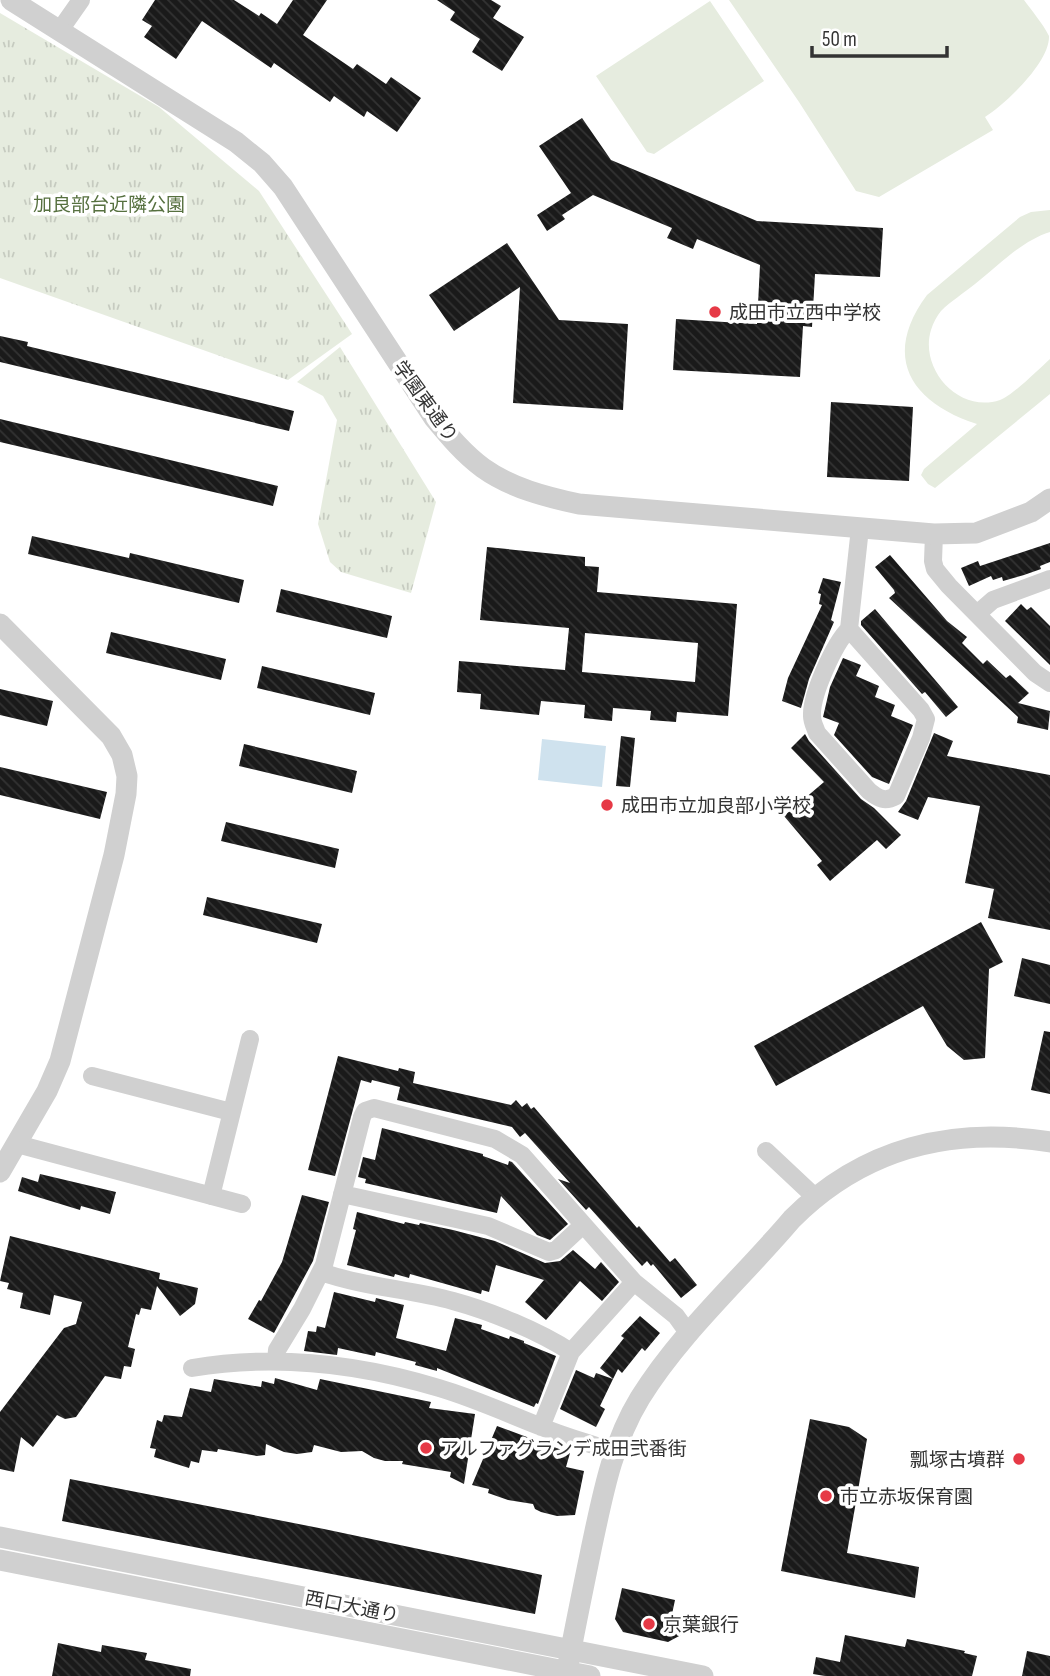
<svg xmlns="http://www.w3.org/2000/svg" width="1050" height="1676" viewBox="0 0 1050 1676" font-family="'Sofia Sans Condensed','Noto Sans JP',sans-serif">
<defs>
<pattern id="park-tufts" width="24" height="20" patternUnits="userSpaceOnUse" patternTransform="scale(1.75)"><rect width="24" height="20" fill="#e6ecdf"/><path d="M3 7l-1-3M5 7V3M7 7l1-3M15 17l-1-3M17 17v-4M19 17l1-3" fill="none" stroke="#c6cbc0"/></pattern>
<pattern id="building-back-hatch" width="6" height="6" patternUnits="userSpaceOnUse" patternTransform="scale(1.75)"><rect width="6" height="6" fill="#1a1a1a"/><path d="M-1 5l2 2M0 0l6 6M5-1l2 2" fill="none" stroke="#333"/></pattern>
</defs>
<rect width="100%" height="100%" fill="#fff"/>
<path fill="url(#park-tufts)" d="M0 13 159 107 259 191 352 334 288 380 0 278Z
M340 347 436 502 411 593 341 572 330 562 318 524 337 420 323 396 297 382Z"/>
<path fill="#e6ecdf" d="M729 0H1024C1032 11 1043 24 1049 36 1050 63 1004 105 985 117L993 130 879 197 856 191 799 102Z
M710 1 764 81 654 154 647 152 596 76Z
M1050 210V232C1021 241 998 266 975 284 964 293 951 301 941 311 937 316 933 323 931 330 919 369 959 414 1000 400 1012 396 1039 369 1050 359V394L935 488 928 484 921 475 924 469 977 424C911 403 881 357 927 295L1020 217 1031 212Z"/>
<path fill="#cfe2ee" d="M542 739 606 746 602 787 538 780Z"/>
<path fill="url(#building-back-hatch)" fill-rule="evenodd" d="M155 0H234L259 16 261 13 277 24 293 0H327L303 35 353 69 357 64 386 84 391 77 421 98 397 132 367 111 364 117 334 96 330 102 274 63 271 68 202 21 176 59 144 37 152 26 142 20Z
M437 0H491L501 6 493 18 524 37 502 71 472 52 480 39 450 20 455 12Z
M582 118 611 160 757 221 883 228 880 277 815 274 812 327 803 326 800 377 673 370 676 319 757 324 760 265 697 239 693 249 667 238 672 228 593 195 562 215 565 219 547 231 537 215 571 193 539 146Z
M507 243 559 320 628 324 623 410 513 403 520 287 454 331 429 295Z
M0 336 28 342 27 346 294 411 289 431 0 362Z
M831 402 913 407 909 481 827 477Z
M0 419 278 486 273 506 0 442Z
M32 536 129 558 130 553 244 580 239 603 28 554Z
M1050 543V562L1040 566 1041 569 1024 575 1003 581 1002 577 993 580 991 576 969 586 961 568 978 561 980 566Z
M487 547 585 557V566L599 567 597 592 737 604 728 716 677 712 676 722 650 720 651 711 613 708 612 721 584 718 585 705 541 701 539 715 480 709 481 694 457 692 459 661 565 670 569 628 480 620ZM585 633 698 643 695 682 582 672Z
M890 555 947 621 967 637 962 643 983 664 987 660 1006 678 1010 675 1029 693 1018 703 1050 711 1048 730 1017 723 1018 717 889 598 895 593 894 590 875 567Z
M823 578 841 582 831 620 834 622 809 679 801 708 782 701 788 678 822 605 819 604 821 594 818 593Z
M281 589 392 616 387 638 276 612Z
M1021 604 1027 610 1031 607 1050 626V665L1005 621Z
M875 609 958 707 946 717 925 692 922 694 861 625V621Z
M111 632 226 659 221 680 106 653Z
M843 658 861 665 856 676 879 686 875 697 895 705 891 716 913 725 889 784 872 777 834 735 839 723 823 717 830 687Z
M262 666 375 693 370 715 257 688Z
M0 689 53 701 47 726 0 715Z
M934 733 953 741 947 756 1050 775V930L988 918 994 889 965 883 980 806 928 797 918 820 898 812 906 801Z
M805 734 809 741 861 799 874 808 901 835 886 849 877 840 830 881 817 865 822 861 784 816 824 782 791 748Z
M621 736 635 738 630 787 616 786Z
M244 744 357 771 352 793 239 766Z
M0 767 107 792 100 819 0 795Z
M226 822 339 849 335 868 221 841Z
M207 897 322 924 317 943 203 915Z
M981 922 1003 962 989 969 985 1058 964 1060 947 1046 923 1006 776 1086 754 1046Z
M1022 958 1050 965V1004L1014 996Z
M1044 1031 1050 1032V1094L1031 1090Z
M338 1056 398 1071 399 1068 415 1072 413 1083 511 1105 516 1100 522 1107 527 1103 531 1109 534 1107 637 1228 639 1226 670 1262 675 1258 697 1285 681 1298 653 1264 651 1266 647 1261 642 1266 589 1207 586 1210 558 1179 570 1183 525 1133 520 1137 512 1127 397 1100 400 1087 372 1080 371 1083 361 1080 335 1176 308 1170Z
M382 1128 483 1154V1156L508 1165 509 1161 512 1162 568 1224 550 1240 537 1235 501 1196 497 1213 365 1183 366 1179 358 1177 363 1157 375 1160Z
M40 1174 116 1192 110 1214 81 1206 80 1210 18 1191 22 1177 38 1182Z
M302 1195 329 1202 313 1261 274 1333 248 1319 259 1300 261 1301 282 1262Z
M357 1212 404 1224 405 1222 419 1225 420 1223 453 1230 495 1241 545 1263 560 1261 573 1250 595 1269 601 1262 619 1282 602 1301 580 1281 546 1320 525 1302 544 1280 496 1265 489 1292 482 1290 481 1294 410 1274 409 1278 395 1274 394 1277 347 1265 356 1230 353 1229Z
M10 1236 160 1273 159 1279 198 1288 195 1304 180 1316 157 1286 151 1310 141 1308 139 1315 136 1314 128 1347 135 1349 131 1367 124 1366 121 1379 105 1376 76 1417 65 1419 57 1415 33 1447 21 1437 14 1472 0 1469V1412L64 1328 76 1324 82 1302 54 1295 50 1315 20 1308 23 1293 7 1289 9 1283 0 1281Z
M334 1292 375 1302 376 1298 404 1305 396 1338 446 1351 455 1318 482 1325 481 1329 509 1339 510 1336 524 1341V1343L556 1356 538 1404 536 1403 534 1407 437 1368V1371L415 1365 416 1362 376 1352 375 1356 338 1348 337 1355 304 1351 308 1331 316 1332 317 1326 325 1328Z
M640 1316 660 1333 645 1351 642 1348 622 1373 618 1369 613 1379 600 1368 624 1338 621 1336Z
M576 1370 594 1378 596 1373 613 1379 600 1406 605 1409 596 1427 560 1409Z
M275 1378 317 1390 320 1379 431 1402 429 1408 475 1414 464 1484 450 1477 451 1472 402 1464 403 1461H385L374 1458 362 1451 341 1452 314 1445 312 1452 297 1454 284 1452 266 1444 265 1455 257 1456 218 1449 217 1452 202 1450 199 1463 191 1461 189 1468 154 1457 156 1449 150 1448 157 1420 162 1422 164 1415 182 1417 190 1388 211 1392 214 1379 261 1387 262 1381 274 1384Z
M810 1419 849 1427 867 1439 847 1553 919 1567 915 1598 781 1571Z
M497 1426 570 1453 566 1467 584 1471 575 1515 557 1516 541 1512 535 1509 533 1504 508 1500 488 1493 489 1489 472 1485Z
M70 1479 324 1529 542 1575 535 1614 62 1521Z
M622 1588 675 1600 671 1619 684 1622 681 1635 668 1642 623 1632 615 1619Z
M845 1635 905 1647 907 1639 965 1651 964 1653 977 1656 972 1676H825L813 1674 816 1657 840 1662Z
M58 1643 101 1652 102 1645 147 1653 145 1660 191 1669 190 1676H52Z
M1027 1651 1050 1656V1676H1022Z"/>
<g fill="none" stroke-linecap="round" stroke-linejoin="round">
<path stroke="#d0d0d0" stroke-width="18" d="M60 30 81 0
M934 534 933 561 935 569 949 586 1035 673 1050 683
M977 614 993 600 1050 579
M849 629C834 644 811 695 812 716 812 722 815 727 817 733L869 791C879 799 885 802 896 796L921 738 926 719 921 710 849 629 860 528
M92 1076 231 1112
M17 1144 242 1204
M766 1151 815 1197
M342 1194 488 1226 549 1252 556 1250 583 1225
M211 1196 250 1039
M321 1272C364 1287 409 1289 453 1301 490 1311 539 1331 571 1352
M276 1361 277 1350 302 1309 324 1265 362 1117 365 1111 374 1108 495 1139 522 1155 634 1282 676 1316 689 1334
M192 1368C274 1354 360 1364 439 1388 473 1398 506 1413 539 1426 563 1436 589 1443 614 1452
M541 1427 571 1352 634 1282"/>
<path stroke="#d0d0d0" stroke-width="21" d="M11 0 236 142 262 163 283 187 434 418C449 436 464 454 483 468 511 488 546 497 579 504L934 534 976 533 1031 512 1050 499
M0 624 111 736 122 755 127 776 126 794 114 855 60 1061 47 1091 0 1172
M0 1537 703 1676
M0 1560 590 1676
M566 1676C574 1632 583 1589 592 1545 603 1494 612 1444 640 1398 681 1332 742 1278 792 1219 863 1148 952 1126 1050 1142"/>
</g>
<g fill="#e63946" stroke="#fff" stroke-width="2.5">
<circle cx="715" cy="312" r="7"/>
<circle cx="607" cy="805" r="7"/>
<circle cx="426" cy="1448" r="7"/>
<circle cx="1019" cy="1459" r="7"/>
<circle cx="826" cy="1496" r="7"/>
<circle cx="649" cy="1624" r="7"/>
</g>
<g text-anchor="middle" stroke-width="7" stroke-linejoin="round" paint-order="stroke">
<g font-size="19" fill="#56703f" stroke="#fff">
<text x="109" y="211">加良部台近隣公園</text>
</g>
<g font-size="19" fill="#333" stroke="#fff" text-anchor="start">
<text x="729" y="319">成田市立西中学校</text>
<text x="621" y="812">成田市立加良部小学校</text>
<text x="440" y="1455">アルファグランデ成田弐番街</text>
<text x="1005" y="1466" text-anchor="end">瓢塚古墳群</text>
<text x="840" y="1503">市立赤坂保育園</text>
<text x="663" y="1631">京葉銀行</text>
</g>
<g font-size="19" fill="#333" stroke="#fff">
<text transform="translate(426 401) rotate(54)" y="7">学園東通り</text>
<text transform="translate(352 1606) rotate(11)" y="7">西口大通り</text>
</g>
</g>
<path d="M812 46v10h135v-10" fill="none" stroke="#333333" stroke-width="3.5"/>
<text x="822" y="46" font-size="21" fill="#333333" stroke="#ffffff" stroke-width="5" paint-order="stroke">50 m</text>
</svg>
